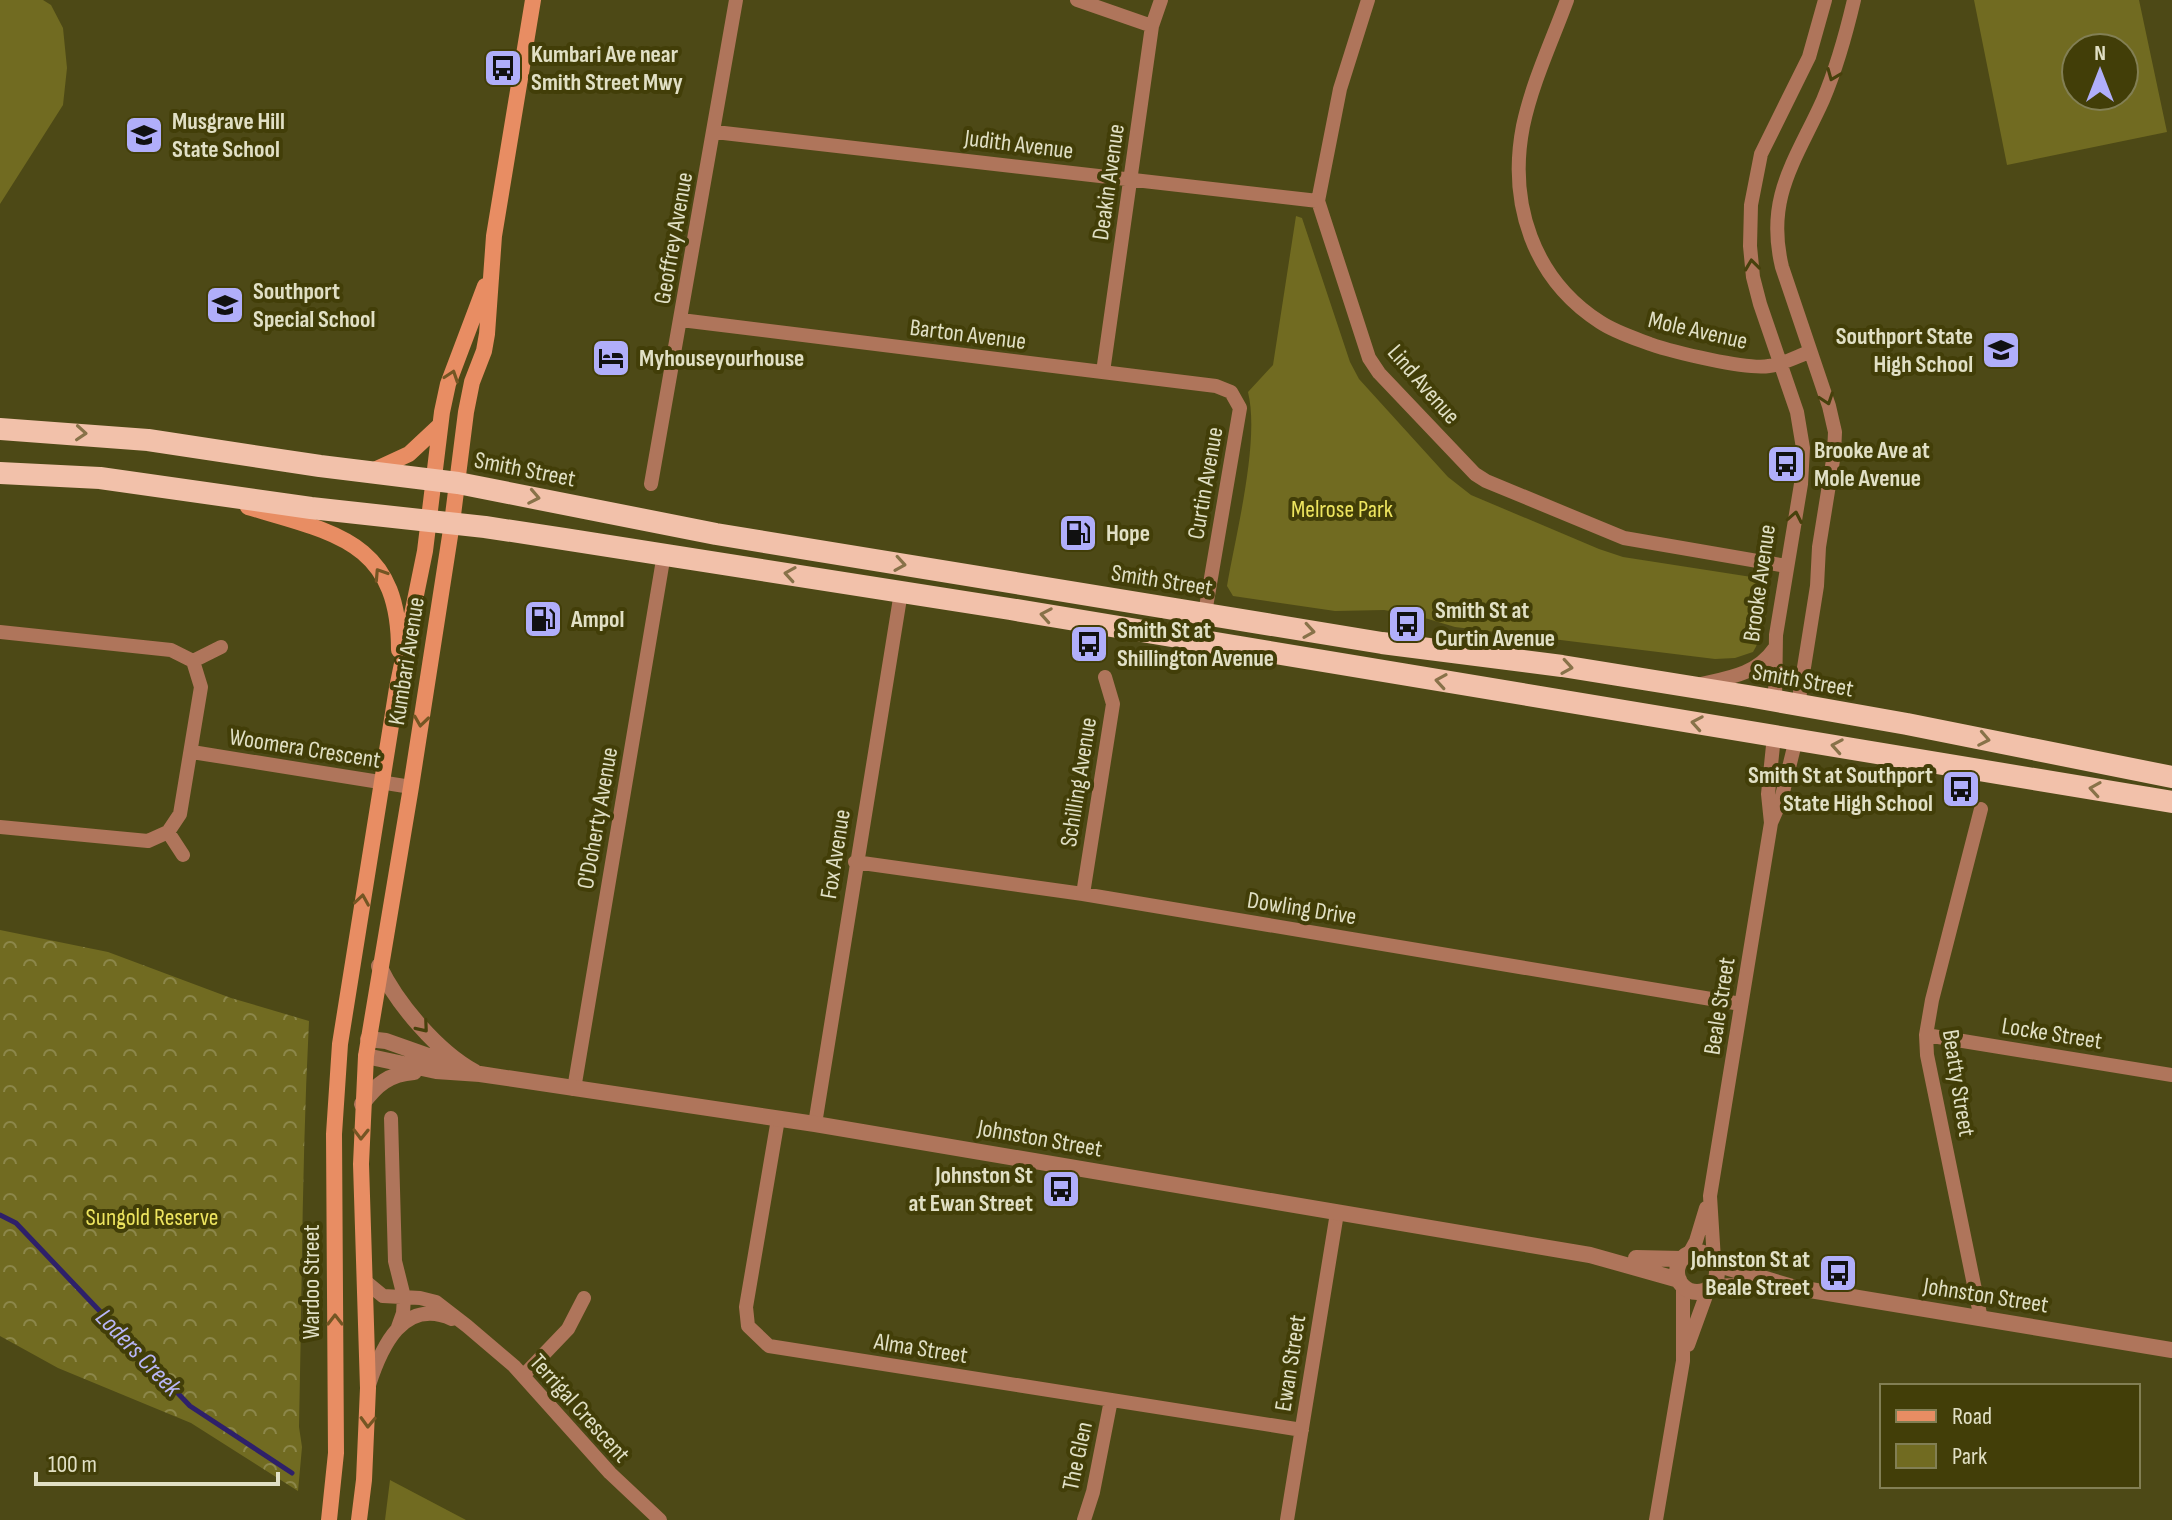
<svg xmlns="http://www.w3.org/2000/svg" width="2172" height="1520" viewBox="0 0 2172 1520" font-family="'Sofia Sans Condensed',sans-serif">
<defs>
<pattern id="forest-crowns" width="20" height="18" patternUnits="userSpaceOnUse" patternTransform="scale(2)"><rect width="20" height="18" fill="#716b21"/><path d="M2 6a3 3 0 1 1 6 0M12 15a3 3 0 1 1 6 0" fill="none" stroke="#8c874a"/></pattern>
</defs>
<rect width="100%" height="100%" fill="#4d4916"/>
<path fill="url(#forest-crowns)" d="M0 930 108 952 231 998 309 1021C302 1156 302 1291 299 1427L302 1447 298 1491 191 1423 58 1368 0 1336Z"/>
<path fill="#716b21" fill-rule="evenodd" d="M0 0H43L51 5 63 28 67 68 63 105 0 204Z
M1974 0H2139L2167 132 2007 165ZM2076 48H2124V96H2076Z
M1296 216 1302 218 1350 362 1359 379 1448 477 1471 495 1599 549 1623 557 1758 578C1774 593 1764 635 1753 652L1735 658 1715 659 1455 627 1418 616 1384 610 1335 611 1233 596 1227 586C1236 533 1260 441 1248 392L1273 365Z
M390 1480 466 1520H385Z"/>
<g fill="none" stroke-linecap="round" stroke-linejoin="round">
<path stroke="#2e206a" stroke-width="5" d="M0 1215 16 1223 190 1406 292 1473"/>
<path stroke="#af755b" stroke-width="14" d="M1077 0 1152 26
M1368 0 1340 89 1318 201 1369 358 1379 373 1475 474 1486 481 1624 538 1786 566
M1567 0C1552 41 1532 83 1523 126 1508 203 1533 279 1600 322 1615 332 1634 338 1650 344 1673 352 1747 370 1769 366 1783 364 1796 357 1809 352
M715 132 1318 201
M681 320 1216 386 1231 392 1240 408 1205 613
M1103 372 1152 26 1161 0
M651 484 736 0
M0 632 171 650 193 661 201 687 180 814 168 832 148 841 0 827
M193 661 221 647
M1701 684C1728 678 1757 674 1774 649
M1775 701 1776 635 1801 484 1803 448 1797 412 1760 304 1753 277 1750 246 1751 205 1761 154 1809 57 1825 0
M1798 705 1817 586 1819 547 1834 454 1835 432 1829 406 1782 267C1765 197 1796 160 1823 100 1837 67 1846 34 1854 0
M192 752 411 787
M1981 809 1932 1000 1926 1035 1927 1055 1981 1319
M1771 823 1768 794 1774 736
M168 832 183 855
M855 862 1083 894 1741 1004
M1083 894 1113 704 1105 677
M1926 1035 2172 1075
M574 1089 664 554
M391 1118 395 1261 404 1297 403 1313 398 1327
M778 1119 746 1307 748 1326 769 1346 1302 1430
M815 1124 901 592
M1689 1254 1696 1241 1706 1208
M1714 1260 1710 1196 1771 823 1781 800 1796 739
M366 1282 383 1296 420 1298 436 1302 467 1326 514 1366 610 1473 660 1520
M1688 1345 1708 1290
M523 1376 568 1329 584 1298
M369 1385C381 1348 403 1297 452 1319
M1084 1520 1093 1492 1111 1400
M1287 1520 1337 1213
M1656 1520 1683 1361V1286"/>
<path stroke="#af755b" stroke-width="16" d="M379 966C397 1004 438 1052 475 1072
M368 1039 386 1041 454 1065
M366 1056 436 1071 480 1074 815 1124 1590 1255 1679 1280
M362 1104C377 1084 389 1074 414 1072
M1677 1272a20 20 0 1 1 40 0a20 20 0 1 1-40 0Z
M1636 1258 1682 1259
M1716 1264 1792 1287 2172 1350
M1711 1287 1762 1285"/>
<path stroke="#e88d63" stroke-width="16" d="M370 472 409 454 439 426
M248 507C335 533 399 541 399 650
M329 1520 336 1453 334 1134 340 1044 397 688 425 551 442 412 448 384 485 286
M359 1520 364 1480 368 1388 361 1164 366 1056 411 787 452 523 466 412 472 382 484 351 487 334 494 236 533 0"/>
<path stroke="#f2c1aa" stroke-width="22" d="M0 429 148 440 320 466 458 483 716 534 1382 643 1562 666 1748 696 1907 724 2172 777
M0 473 100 478 311 508 485 527 564 539 1010 609 2172 802"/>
</g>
<defs><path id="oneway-chevron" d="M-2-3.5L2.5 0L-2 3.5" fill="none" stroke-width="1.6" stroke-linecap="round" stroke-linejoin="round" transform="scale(2)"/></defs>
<g stroke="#47410c">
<use href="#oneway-chevron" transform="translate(1833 75) rotate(112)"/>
<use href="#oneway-chevron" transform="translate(1752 265) rotate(-97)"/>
<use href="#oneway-chevron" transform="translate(1827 399) rotate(71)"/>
<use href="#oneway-chevron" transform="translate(1795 517) rotate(-79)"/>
<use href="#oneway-chevron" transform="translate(423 1027) rotate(50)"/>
</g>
<g stroke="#745623">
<use href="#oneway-chevron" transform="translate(452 376) rotate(-71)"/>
<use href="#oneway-chevron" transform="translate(380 574) rotate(-123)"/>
<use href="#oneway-chevron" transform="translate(421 721) rotate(98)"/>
<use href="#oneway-chevron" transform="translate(362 900) rotate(-81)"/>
<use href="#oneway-chevron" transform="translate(361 1134) rotate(91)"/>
<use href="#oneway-chevron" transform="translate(335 1320) rotate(-90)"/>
<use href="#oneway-chevron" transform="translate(368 1422) rotate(92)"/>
</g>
<g stroke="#887249">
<use href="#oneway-chevron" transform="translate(81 433) rotate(4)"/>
<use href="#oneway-chevron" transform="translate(534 497) rotate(11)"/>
<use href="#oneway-chevron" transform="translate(900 564) rotate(9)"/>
<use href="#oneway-chevron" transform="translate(790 574) rotate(-171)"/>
<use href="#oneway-chevron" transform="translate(1046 615) rotate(-170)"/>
<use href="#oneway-chevron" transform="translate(1309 631) rotate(9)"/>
<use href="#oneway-chevron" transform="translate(1567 667) rotate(9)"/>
<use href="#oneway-chevron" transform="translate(1441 681) rotate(-171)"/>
<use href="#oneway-chevron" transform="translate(1697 723) rotate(-170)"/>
<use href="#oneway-chevron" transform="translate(1984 739) rotate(11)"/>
<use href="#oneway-chevron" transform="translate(1837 746) rotate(-170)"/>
<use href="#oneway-chevron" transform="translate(2095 789) rotate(-171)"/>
</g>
<defs>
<symbol id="bus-square" viewBox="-11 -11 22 22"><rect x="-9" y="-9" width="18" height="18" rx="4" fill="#b0aefa" stroke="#423e08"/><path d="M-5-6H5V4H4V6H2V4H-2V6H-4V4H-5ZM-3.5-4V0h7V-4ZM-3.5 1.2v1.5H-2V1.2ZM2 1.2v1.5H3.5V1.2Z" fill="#111"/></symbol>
<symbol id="school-square" viewBox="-11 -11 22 22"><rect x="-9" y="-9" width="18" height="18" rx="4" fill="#b0aefa" stroke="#423e08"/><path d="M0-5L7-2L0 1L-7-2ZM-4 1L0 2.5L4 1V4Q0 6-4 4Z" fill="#111"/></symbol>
<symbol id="hotel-square" viewBox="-11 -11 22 22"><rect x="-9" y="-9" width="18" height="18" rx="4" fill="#b0aefa" stroke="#423e08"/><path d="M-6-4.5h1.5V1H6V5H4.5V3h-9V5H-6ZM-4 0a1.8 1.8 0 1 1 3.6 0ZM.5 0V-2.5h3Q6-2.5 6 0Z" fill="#111"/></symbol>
<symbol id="fuel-square" viewBox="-11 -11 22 22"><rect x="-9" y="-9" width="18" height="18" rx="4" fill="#b0aefa" stroke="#423e08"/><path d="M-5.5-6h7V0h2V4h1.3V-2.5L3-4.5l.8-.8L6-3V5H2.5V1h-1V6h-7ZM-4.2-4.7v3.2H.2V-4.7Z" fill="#111"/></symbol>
</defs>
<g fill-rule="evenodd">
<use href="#bus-square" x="481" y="46" width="44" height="44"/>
<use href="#school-square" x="122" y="113" width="44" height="44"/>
<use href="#school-square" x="203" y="283" width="44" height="44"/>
<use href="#school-square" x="1979" y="328" width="44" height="44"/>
<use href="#hotel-square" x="589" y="336" width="44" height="44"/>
<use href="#bus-square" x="1764" y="442" width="44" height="44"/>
<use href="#fuel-square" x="1056" y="511" width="44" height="44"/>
<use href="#fuel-square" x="521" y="597" width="44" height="44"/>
<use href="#bus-square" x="1385" y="602" width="44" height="44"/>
<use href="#bus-square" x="1067" y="622" width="44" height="44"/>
<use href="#bus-square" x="1939" y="767" width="44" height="44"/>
<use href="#bus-square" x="1039" y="1167" width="44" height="44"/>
<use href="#bus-square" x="1816" y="1251" width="44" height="44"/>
</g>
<g text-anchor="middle" stroke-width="8" stroke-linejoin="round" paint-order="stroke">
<g font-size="24" font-weight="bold" fill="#e1e0c5" stroke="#423e08" text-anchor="start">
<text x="531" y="62">Kumbari Ave near<tspan x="531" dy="28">Smith Street Mwy</tspan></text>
<text x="172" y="129">Musgrave Hill<tspan x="172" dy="28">State School</tspan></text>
<text x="253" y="299">Southport<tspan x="253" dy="28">Special School</tspan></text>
<text x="1973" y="344" text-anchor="end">Southport State<tspan x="1973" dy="28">High School</tspan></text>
<text x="639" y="366">Myhouseyourhouse</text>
<text x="1814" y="458">Brooke Ave at<tspan x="1814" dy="28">Mole Avenue</tspan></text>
<text x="1106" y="541">Hope</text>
<text x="1435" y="618">Smith St at<tspan x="1435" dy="28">Curtin Avenue</tspan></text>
<text x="571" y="627">Ampol</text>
<text x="1117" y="638">Smith St at<tspan x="1117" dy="28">Shillington Avenue</tspan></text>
<text x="1933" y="783" text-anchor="end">Smith St at Southport<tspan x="1933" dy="28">State High School</tspan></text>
<text x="1033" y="1183" text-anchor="end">Johnston St<tspan x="1033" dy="28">at Ewan Street</tspan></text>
<text x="1810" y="1267" text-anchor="end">Johnston St at<tspan x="1810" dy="28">Beale Street</tspan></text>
</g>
<g font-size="24" fill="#e1e0c5" stroke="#423e08">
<text transform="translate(1019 144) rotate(7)" y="8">Judith Avenue</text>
<text transform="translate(1108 182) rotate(-82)" y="8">Deakin Avenue</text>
<text transform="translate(673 238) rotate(-80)" y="8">Geoffrey Avenue</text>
<text transform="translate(1698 330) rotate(13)" y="8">Mole Avenue</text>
<text transform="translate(968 334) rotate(7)" y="8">Barton Avenue</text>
<text transform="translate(1424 384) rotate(49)" y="8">Lind Avenue</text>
<text transform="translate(525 469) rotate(11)" y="8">Smith Street</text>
<text transform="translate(1205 483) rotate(-80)" y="8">Curtin Avenue</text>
<text transform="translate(1162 580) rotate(9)" y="8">Smith Street</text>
<text transform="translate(1759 583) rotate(-82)" y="8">Brooke Avenue</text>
<text transform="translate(406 661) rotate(-81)" y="8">Kumbari Avenue</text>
<text transform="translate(1803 680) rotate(10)" y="8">Smith Street</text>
<text transform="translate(305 748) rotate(9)" y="8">Woomera Crescent</text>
<text transform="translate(1078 782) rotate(-81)" y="8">Schilling Avenue</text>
<text transform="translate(597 818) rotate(-80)" y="8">O'Doherty Avenue</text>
<text transform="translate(835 854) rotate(-81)" y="8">Fox Avenue</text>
<text transform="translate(1302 908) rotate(9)" y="8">Dowling Drive</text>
<text transform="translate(1719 1006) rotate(-81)" y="8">Beale Street</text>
<text transform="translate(2052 1033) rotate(9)" y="8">Locke Street</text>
<text transform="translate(1959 1083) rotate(81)" y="8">Beatty Street</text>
<text transform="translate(1040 1138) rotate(10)" y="8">Johnston Street</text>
<text transform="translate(311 1282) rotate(-90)" y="8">Wardoo Street</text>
<text transform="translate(1986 1295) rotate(9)" y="8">Johnston Street</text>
<text transform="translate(921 1348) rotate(9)" y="8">Alma Street</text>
<text transform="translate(1290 1363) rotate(-81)" y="8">Ewan Street</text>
<text transform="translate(580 1408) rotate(48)" y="8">Terrigal Crescent</text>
<text transform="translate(1077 1456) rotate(-78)" y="8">The Glen</text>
</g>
<g font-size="24" fill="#eee55f" stroke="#423e08">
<text x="1342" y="517">Melrose Park</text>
<text x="152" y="1225">Sungold Reserve</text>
</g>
<g font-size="26" font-style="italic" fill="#b8b6f7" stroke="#423e08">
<text transform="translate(139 1352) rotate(46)" y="9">Loders Creek</text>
</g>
</g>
<rect x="1880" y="1384" width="260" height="104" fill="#423e08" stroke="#827f54" stroke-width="2"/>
<rect x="1896" y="1410" width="40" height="12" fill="#e88d63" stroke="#827f54" stroke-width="2"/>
<text x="1952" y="1424" font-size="24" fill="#e1e0c5">Road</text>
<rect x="1896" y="1444" width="40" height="24" fill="#716b21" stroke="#827f54" stroke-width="2"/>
<text x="1952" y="1464" font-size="24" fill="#e1e0c5">Park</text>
<g transform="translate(2100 72)"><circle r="38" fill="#423e08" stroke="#827f54" stroke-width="2"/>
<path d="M0-6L14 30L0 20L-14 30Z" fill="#b0aefa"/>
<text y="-12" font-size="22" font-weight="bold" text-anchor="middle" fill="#e1e0c5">N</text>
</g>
<path d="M36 1472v12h242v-12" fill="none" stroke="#e1e0c5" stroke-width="4"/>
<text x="48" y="1472" font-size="24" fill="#e1e0c5" stroke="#423e08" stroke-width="6" paint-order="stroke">100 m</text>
</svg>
